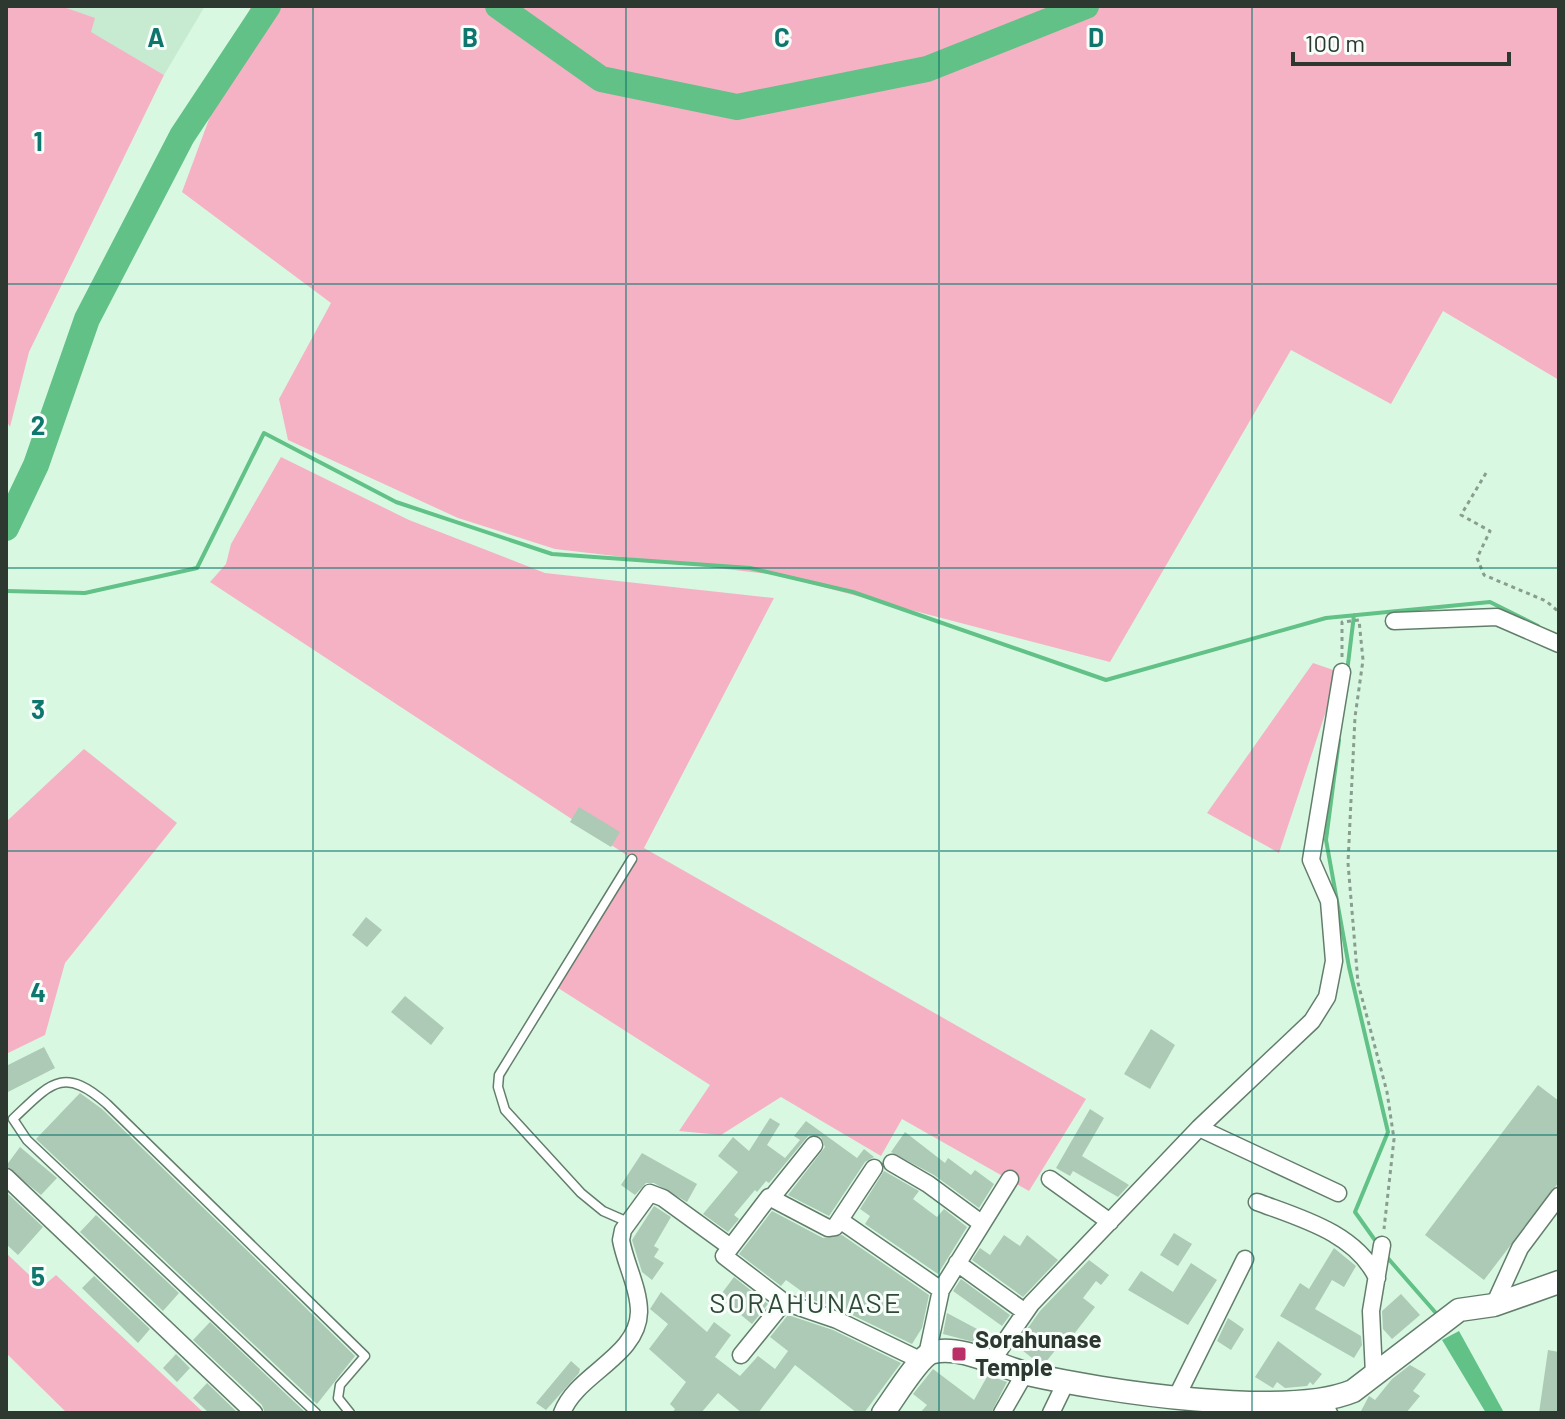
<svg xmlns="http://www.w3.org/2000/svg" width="1565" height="1419" viewBox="0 0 1565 1419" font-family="Barlow,sans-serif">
<rect width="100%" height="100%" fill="#d9f8e2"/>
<path fill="#c6ebd1" d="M61 6H205L164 75 90 32 94 18Z"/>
<path fill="#f5b2c4" d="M6 6H61L95 18 91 32 164 75 29 352 10 427 6 420Z
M251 6H1559V380L1443 311 1391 404 1291 350 1110 662 777 575 555 549 458 518 288 440 279 399 331 303 182 192Z
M281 457 409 520 545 573 774 598 644 848 1086 1099 1029 1191 902 1119 881 1156 781 1097 721 1135 679 1131 710 1085 555 986 628 856 210 582 226 564 231 544Z
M1313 663 1339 672 1279 853 1207 813Z
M84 749 177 823 65 963 45 1035 6 1054V822Z
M6 1253 42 1287 56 1275 204 1413H67L6 1353Z"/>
<path fill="#61c186" d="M1459 1331 1502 1409 1504 1413H1486L1442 1340Z"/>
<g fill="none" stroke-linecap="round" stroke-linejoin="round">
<path stroke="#61c186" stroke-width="4" d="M6 591 85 593 197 568 264 433 396 502 552 554 750 568 853 592 1106 680 1326 618 1490 602 1538 626
M1347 672 1354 615
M1339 740 1326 840 1349 967 1388 1132 1355 1212 1377 1243
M1386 1256 1435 1312"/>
<path stroke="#61c186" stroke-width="26" d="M498 6 601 79 737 107 927 69 1086 6
M6 528 36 465 87 319 182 136 268 6"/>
</g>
<path fill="#accab5" d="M579 807 620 832 611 847 570 822Z
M366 917 382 930 367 947 352 935Z
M405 996 444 1028 431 1045 391 1012Z
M1151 1029 1175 1045 1150 1089 1124 1074Z
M44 1047 55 1068 6 1093V1066Z
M1538 1085 1559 1101V1182L1484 1280 1425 1235Z
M80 1093 102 1109 355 1356 317 1404 36 1139Z
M1090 1109 1104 1118 1082 1156 1129 1185 1118 1197 1073 1171 1070 1176 1056 1168Z
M770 1118 780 1124 767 1145 785 1158 800 1140 794 1136 806 1121 857 1158 864 1149 874 1157 865 1162 829 1216 788 1195 825 1147 821 1137 809 1135 769 1183 766 1181 757 1192 755 1190 734 1215 739 1219 728 1232 703 1214 738 1172 718 1156 733 1137 749 1151Z
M905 1132 945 1163 948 1158 971 1175 975 1170 994 1184 979 1208 934 1175 891 1152Z
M20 1147 57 1178 41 1195 6 1166Z
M642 1153 697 1184 687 1202 654 1183H646L635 1195 621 1185Z
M884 1171 919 1191 913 1199 937 1217 944 1209 967 1227 938 1274 865 1224 870 1216 860 1209Z
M6 1192 43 1227 18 1255 6 1244Z
M654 1206 671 1217 654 1246 659 1249 654 1257 664 1263 652 1280 642 1272 632 1240Z
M772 1211 823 1238 842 1235 929 1295 922 1328 912 1344 842 1310 802 1296 804 1293 786 1280 781 1286 739 1254Z
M96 1215 179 1293 163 1311 80 1232Z
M1174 1233 1192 1244 1178 1266 1160 1255Z
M1004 1235 1020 1246 1027 1235 1058 1260 1023 1297 972 1260 980 1248 990 1255Z
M1334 1248 1356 1266 1344 1287 1332 1280 1315 1309 1361 1336 1362 1345 1354 1358 1280 1316 1300 1283 1309 1289Z
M1089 1260 1109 1275 1101 1285 1096 1281 1083 1298 1095 1307 1074 1334 1070 1332 1045 1363 1037 1362 1022 1350 1020 1339 1040 1311Z
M1191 1263 1217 1280 1188 1325 1128 1290 1141 1271 1173 1292Z
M94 1276 150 1329 138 1343 82 1288Z
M734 1277 768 1304 752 1324 719 1297Z
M961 1279 1010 1315 1002 1326 953 1291Z
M661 1292 707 1332 714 1322 731 1335 715 1357 740 1376 758 1356 775 1369 788 1351 770 1337 788 1315 833 1330 901 1363 864 1413H857L795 1365 758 1413H742L718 1393 701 1413H672L675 1409 670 1404 686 1382 649 1349 668 1324 650 1309Z
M1401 1294 1420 1315 1392 1339 1383 1329 1382 1311Z
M947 1313 994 1338 989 1346 943 1334Z
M1228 1318 1244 1329 1231 1350 1217 1341Z
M210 1322 306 1413H265L262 1405 193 1340Z
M1278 1341 1322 1374 1313 1385 1310 1382 1307 1386 1285 1388 1277 1382 1273 1388 1255 1377Z
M1548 1350 1559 1352V1413H1539Z
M176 1354 190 1368 177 1382 163 1368Z
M571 1361 580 1369 579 1373 546 1410 536 1403Z
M1410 1365 1426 1374 1413 1391 1420 1396 1406 1413H1360L1369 1396 1375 1400 1392 1379Z
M933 1369 974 1400 988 1375 1007 1382 991 1413H920L927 1405 913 1394Z
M207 1383 238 1413H209L193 1398Z"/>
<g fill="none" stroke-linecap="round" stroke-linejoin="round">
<defs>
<path id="service" d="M628 1222 603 1211 581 1193 505 1110 498 1087 499 1075 632 859
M316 1413 27 1140 13 1119C50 1084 63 1065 107 1104L365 1356 340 1385 338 1398 350 1413"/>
<path id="minor" d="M1394 621 1497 617 1559 644
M1199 1128 1338 1193
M892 1163 928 1184 981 1223
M874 1168 835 1227 828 1228 769 1197 724 1256 784 1302 837 1320 922 1361
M6 1177 254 1413
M1050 1179 1110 1222
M773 1196 814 1145
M1257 1202C1300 1218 1356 1233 1377 1278
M847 1225 941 1290
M957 1263 1025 1312
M1494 1305 1520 1248 1559 1196
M741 1355 784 1302
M927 1355 941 1290 1010 1179
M991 1362 1031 1304 1199 1128 1312 1021 1327 997 1334 961 1329 901 1311 860 1342 672
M1374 1374 1371 1311 1382 1245
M1175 1400 1245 1259
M562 1413C576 1374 638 1357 639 1312 639 1288 625 1263 621 1240L623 1230 650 1193 663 1198 729 1246
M1002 1413 1025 1373
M1051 1413 1066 1382
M1314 1413 1315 1405 1329 1413"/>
<path id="tertiary" d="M883 1413C893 1400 919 1356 933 1352 962 1345 1000 1367 1028 1374 1103 1391 1286 1419 1353 1391L1459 1310 1494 1305 1559 1282"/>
</defs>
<use href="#service" stroke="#627e6b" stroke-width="11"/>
<use href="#minor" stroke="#627e6b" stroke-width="19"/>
<use href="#tertiary" stroke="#627e6b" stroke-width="25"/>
<path stroke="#889e8f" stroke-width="3" stroke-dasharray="4 4" stroke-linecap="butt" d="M1486 473 1461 515 1490 531 1477 558 1484 575 1546 601 1559 612
M1342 657V622L1359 620 1363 660 1355 717 1348 863 1358 983 1387 1092 1394 1139 1384 1229"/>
<use href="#service" stroke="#fff" stroke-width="8"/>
<use href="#minor" stroke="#fff" stroke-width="16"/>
<use href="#tertiary" stroke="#fff" stroke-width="22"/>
</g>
<path fill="none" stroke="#0f766e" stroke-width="2" stroke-opacity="0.55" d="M313 6V1413M626 6V1413M939 6V1413M1252 6V1413M6 284H1559M6 568H1559M6 851H1559M6 1135H1559"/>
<rect fill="#ba2f68" stroke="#f8fefa" stroke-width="3" x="951" y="1346" width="16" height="16" rx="4"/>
<g text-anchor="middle" stroke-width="6" stroke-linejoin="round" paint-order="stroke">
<g font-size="24" font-weight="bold" fill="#2c3830" stroke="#f8fefa" text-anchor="start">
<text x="975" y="1348">Sorahunase<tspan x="975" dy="28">Temple</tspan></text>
</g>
<g font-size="28" letter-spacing="2" fill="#2f4938" stroke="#f8fefa">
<text x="806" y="1313">SORAHUNASE</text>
</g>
</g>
<g font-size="26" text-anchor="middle" font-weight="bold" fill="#0f766e" stroke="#f8fefa" stroke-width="6" stroke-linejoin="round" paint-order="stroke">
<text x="156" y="47">A</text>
<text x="470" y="47">B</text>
<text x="782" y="47">C</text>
<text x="1096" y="47">D</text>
<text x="38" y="151">1</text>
<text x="38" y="435">2</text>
<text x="38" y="719">3</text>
<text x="38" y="1002">4</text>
<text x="38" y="1286">5</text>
</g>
<rect width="1565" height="1419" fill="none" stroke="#2c3830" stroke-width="16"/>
<path d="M1293 52v12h216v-12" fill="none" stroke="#2c3830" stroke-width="4"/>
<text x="1305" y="52" font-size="24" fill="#2c3830" stroke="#f8fefa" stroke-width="6" paint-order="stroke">100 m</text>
</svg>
